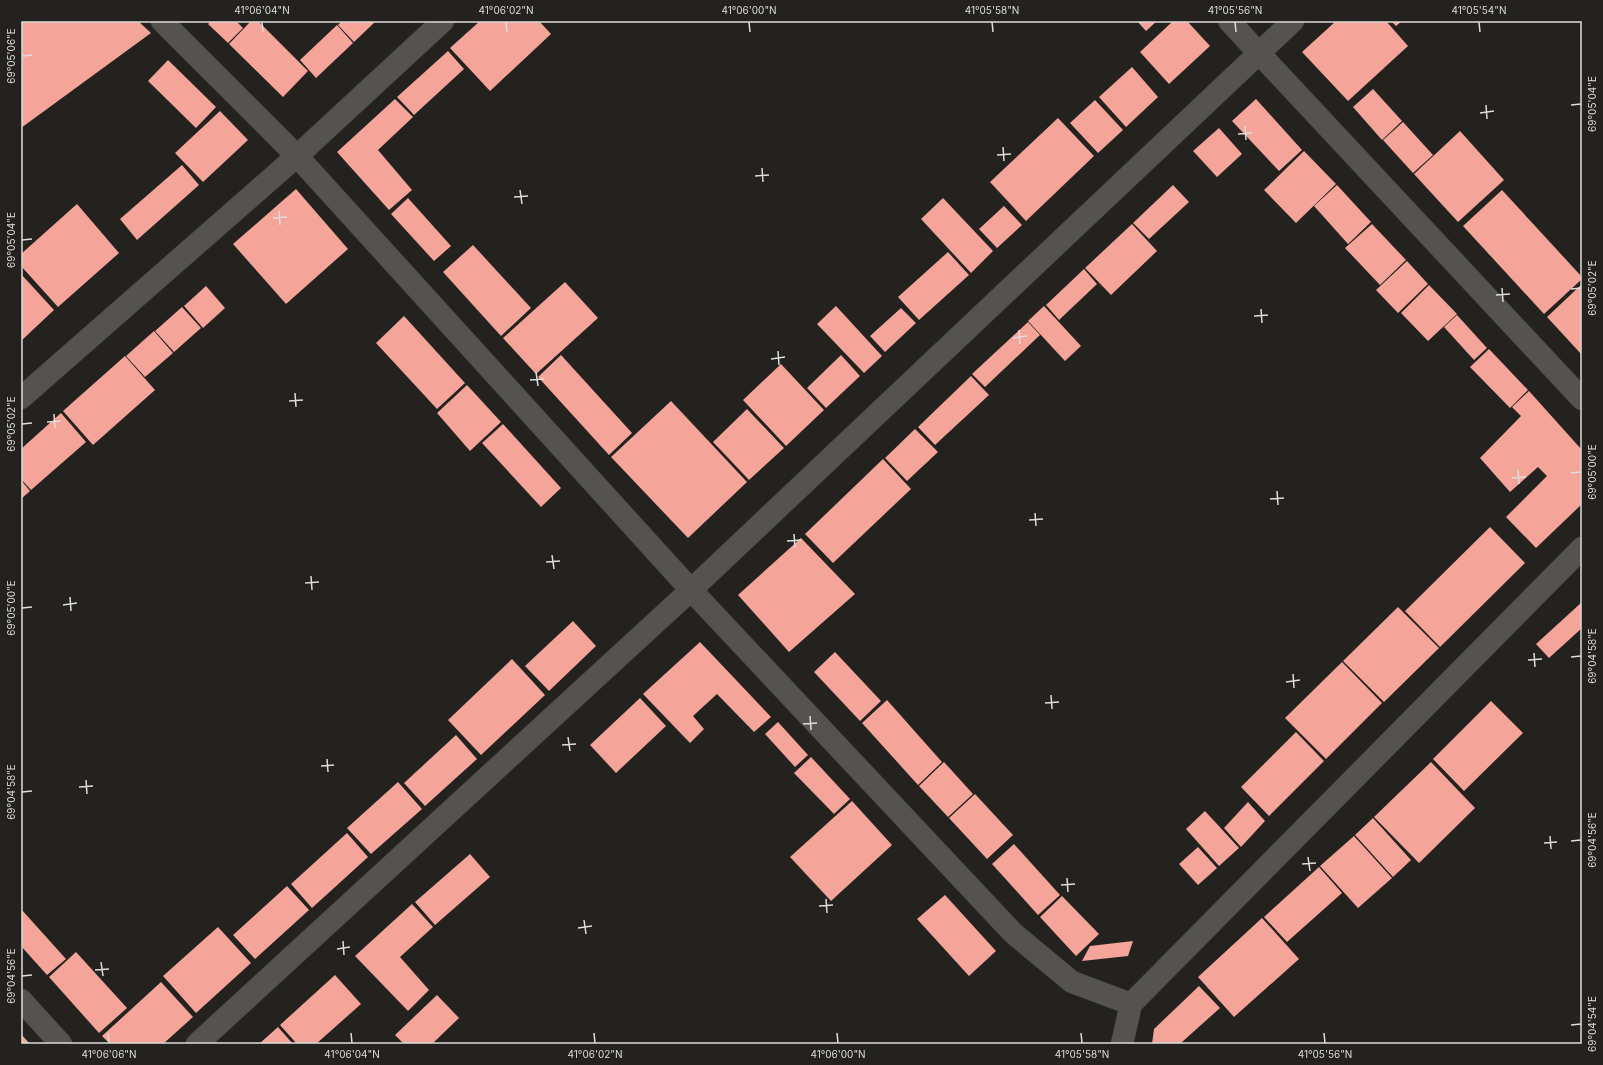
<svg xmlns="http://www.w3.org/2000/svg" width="1603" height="1065" viewBox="0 0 1603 1065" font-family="Inter,sans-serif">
<rect width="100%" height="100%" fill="#23221f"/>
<path fill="#f4a499" d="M21 21H138L151 33 21 128Z
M211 21H236L243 28 228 43 208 24Z
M251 21H258L308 71 283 97 229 44Z
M342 21H376L354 42 338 25Z
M480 21H539L551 34 490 91 450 48Z
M1137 21H1157L1146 31Z
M1173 21H1187L1210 46 1169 84 1140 52Z
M1336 21H1386L1408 46 1348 101 1302 52Z
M1391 21H1402L1396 26Z
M337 25 353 43 316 78 300 60Z
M448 51 464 69 414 115 397 97Z
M168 60 216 107 196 128 148 81Z
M1132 67 1158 97 1126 127 1099 97Z
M1373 89 1402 121 1382 140 1353 107Z
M395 99 413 117 378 150 412 190 389 210 337 152Z
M1256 99 1302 150 1279 171 1232 121Z
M1095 100 1123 130 1098 153 1070 123Z
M220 111 248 140 203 182 175 153Z
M1058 118 1094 156 1026 221 990 182Z
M1403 122 1433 155 1413 173 1383 140Z
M1219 128 1242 154 1217 177 1193 151Z
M1460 131 1504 180 1458 222 1414 174Z
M1304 151 1336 184 1296 223 1264 190Z
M182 165 199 185 137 240 120 219Z
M1173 185 1189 202 1149 239 1133 223Z
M1337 185 1371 222 1348 244 1314 206Z
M296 189 348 249 286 304 233 244Z
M1502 190 1582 277V279L1544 314 1463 226Z
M408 198 451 246 434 261 391 214Z
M943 198 993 251 971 273 921 219Z
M77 204 119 253 58 307 21 266V254Z
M1004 206 1022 225 997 248 979 229Z
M1132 224 1157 251 1111 295 1085 268Z
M1372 224 1406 260 1380 285 1345 248Z
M473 245 531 308 501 336 443 272Z
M948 252 969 275 919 320 898 297Z
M1407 261 1428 284 1398 313 1376 290Z
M1084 269 1097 284 1059 320 1046 305Z
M21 274 54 310 21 341Z
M565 282 598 318 536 374 503 338Z
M1582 284V355L1547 317Z
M1429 285 1457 314 1428 341 1401 313Z
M206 286 225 308 203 328 184 306Z
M836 306 882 356 864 373 817 324Z
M1044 306 1081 346 1065 361 1028 321Z
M182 307 201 328 174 352 155 331Z
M901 308 916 323 885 352 870 336Z
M1457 315 1487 348 1474 360 1444 327Z
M404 316 465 383 437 409 376 343Z
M1028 322 1040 335 985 387 972 374Z
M154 331 173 353 145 377 126 356Z
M1489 349 1528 390 1510 408 1470 367Z
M561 355 632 433 609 455 538 377Z
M841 355 860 376 826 408 807 388Z
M125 356 155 390 93 445 63 411Z
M781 364 824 410 786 446 743 400Z
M971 376 989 395 935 445 918 427Z
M467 385 501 422 470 451 437 413Z
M1529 391 1582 450V504L1536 548 1506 517 1547 476 1538 467 1510 492 1480 458 1521 416 1512 407Z
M671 401 747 482 688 538 611 457Z
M747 409 784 448 749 480 713 442Z
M61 413 86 442 31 490 21 479V449Z
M503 424 561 488 541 507 482 443Z
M915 429 938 452 907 481 885 458Z
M883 459 911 489 833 563 805 534Z
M21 480 30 491 21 499Z
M1490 527 1525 563 1440 647 1405 611Z
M801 538 855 594 789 652 738 595Z
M1582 602V628L1549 658 1536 644Z
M1398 607 1439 648 1384 702 1343 661Z
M573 621 596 646 549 691 525 666Z
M700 642 771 717 754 732 717 694 693 716 704 729 690 743 643 694Z
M835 652 881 701 860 721 814 672Z
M512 659 545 695 481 755 448 720Z
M1342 662 1382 703 1326 759 1285 718Z
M640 698 666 726 616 773 590 745Z
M887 700 942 762 918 785 862 723Z
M1491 701 1523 733 1464 791 1433 759Z
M778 722 808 755 795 767 765 734Z
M1296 732 1324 761 1269 816 1241 787Z
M456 735 477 759 425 806 404 783Z
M811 757 850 799 834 814 794 773Z
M944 762 973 794 948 817 919 786Z
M1431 762 1475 808 1419 863 1374 817Z
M398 782 422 809 371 854 347 828Z
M975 794 1013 835 987 859 949 818Z
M852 801 892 845 831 901 790 857Z
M1248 802 1265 821 1241 847 1224 828Z
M1205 811 1239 848 1219 866 1186 829Z
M1373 818 1411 860 1393 877 1355 835Z
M347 833 368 857 312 908 291 884Z
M1354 836 1392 878 1358 908 1320 866Z
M1014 844 1060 895 1038 915 992 864Z
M1198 847 1217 868 1198 885 1179 864Z
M470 854 490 877 435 925 415 902Z
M1319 867 1342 893 1287 942 1264 917Z
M287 886 309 910 255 959 233 935Z
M945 895 996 951 969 976 917 919Z
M1062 896 1099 934 1076 956 1040 917Z
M412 904 433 927 400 957 429 990 408 1011 355 956Z
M21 909 66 959 47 975 21 946Z
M1262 918 1299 959 1234 1017 1198 977Z
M218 927 251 963 196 1013 163 976Z
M1133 941 1128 956 1082 961 1090 946Z
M76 952 127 1008 99 1033 49 977Z
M335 975 361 1004 316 1044H297L280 1025Z
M161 982 193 1017 163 1044H110L102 1036Z
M1199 986 1220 1008 1182 1042V1044H1152L1154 1029Z
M437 995 459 1018 432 1044H404L395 1035Z
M278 1027 293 1044H259Z
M21 1034 30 1044H21Z"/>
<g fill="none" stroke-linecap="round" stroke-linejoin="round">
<defs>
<path id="street" d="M162 21 297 156 691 590 1013 933 1072 982 1131 1004
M1229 21 1582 399
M21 398 297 156 443 21
M21 1000 61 1044
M197 1044 691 590 1293 21
M1122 1044 1131 1004 1582 548"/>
</defs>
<use href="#street" stroke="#3e3e3b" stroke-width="23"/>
<use href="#street" stroke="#54534f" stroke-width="22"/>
</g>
<path fill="none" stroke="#dedddb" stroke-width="1.5" d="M262 22 263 32M506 22 507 32M749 22 750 32M992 22 993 32M1235 22 1236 32M1479 22 1480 32M22 56 32 55M1486 105 1487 119M1571 105 1581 104M1480 113 1494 111M1245 126 1246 140M1238 134 1252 133M1003 147 1004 161M997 155 1011 154M762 168 763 182M755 176 769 175M520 190 522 204M514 197 528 196M279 211 280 225M273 218 287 217M22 240 32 239M1502 288 1503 302M1571 289 1581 288M1496 295 1510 294M1261 309 1262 323M1254 316 1268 315M1019 330 1020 344M1013 338 1027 336M778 351 779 365M771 359 785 357M536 372 538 386M530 380 544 379M295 393 296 407M289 401 303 400M54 414 55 428M47 422 61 421M22 424 32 423M1518 470 1519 484M1571 473 1581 472M1512 478 1526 477M1277 491 1278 505M1270 499 1284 498M1035 513 1036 526M1029 520 1043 519M794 534 795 548M787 541 801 540M552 555 554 569M546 562 560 561M311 576 312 590M305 583 319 582M70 597 71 611M63 605 77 603M22 608 32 607M1534 653 1535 667M1571 657 1581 656M1528 660 1542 659M1293 674 1294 688M1286 682 1300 680M1051 695 1052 709M1045 703 1059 702M810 716 811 730M803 724 817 723M568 737 570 751M562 745 576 744M327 759 328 772M321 766 334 765M86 780 87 794M79 787 93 786M22 792 32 791M1550 836 1551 849M1571 841 1581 840M1544 843 1557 842M1308 857 1310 871M1302 864 1316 863M1067 878 1068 892M1061 885 1075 884M826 899 827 913M819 906 833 905M584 920 586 934M578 928 592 926M343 941 344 955M337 949 350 947M101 962 103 976M95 970 109 969M22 976 32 975M1571 1025 1581 1024M108 1033 109 1043M351 1033 352 1043M594 1033 595 1043M837 1033 838 1043M1081 1033 1082 1043M1324 1033 1325 1043"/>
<rect width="1603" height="1065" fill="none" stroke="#23221f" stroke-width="44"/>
<rect x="22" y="22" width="1559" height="1021" fill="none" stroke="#dedddb" stroke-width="1.5"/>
<g font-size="10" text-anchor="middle" fill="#dedddb">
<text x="262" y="14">41°06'04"N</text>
<text x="506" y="14">41°06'02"N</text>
<text x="749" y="14">41°06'00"N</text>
<text x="992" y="14">41°05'58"N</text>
<text x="1235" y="14">41°05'56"N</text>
<text x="1479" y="14">41°05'54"N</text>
<text transform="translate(11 56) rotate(-90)" y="4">69°05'06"E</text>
<text transform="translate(1592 104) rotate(-90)" y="4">69°05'04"E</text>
<text transform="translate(11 240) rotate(-90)" y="4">69°05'04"E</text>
<text transform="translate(1592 288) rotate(-90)" y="4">69°05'02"E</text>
<text transform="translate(11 424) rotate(-90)" y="4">69°05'02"E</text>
<text transform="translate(1592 472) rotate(-90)" y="4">69°05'00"E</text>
<text transform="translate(11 608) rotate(-90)" y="4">69°05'00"E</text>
<text transform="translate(1592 656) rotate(-90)" y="4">69°04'58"E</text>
<text transform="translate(11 792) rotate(-90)" y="4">69°04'58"E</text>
<text transform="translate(1592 840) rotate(-90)" y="4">69°04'56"E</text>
<text transform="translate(11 976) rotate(-90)" y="4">69°04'56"E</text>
<text transform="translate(1592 1024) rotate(-90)" y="4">69°04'54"E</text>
<text x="109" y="1058">41°06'06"N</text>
<text x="352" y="1058">41°06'04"N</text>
<text x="595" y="1058">41°06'02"N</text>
<text x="838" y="1058">41°06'00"N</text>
<text x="1082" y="1058">41°05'58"N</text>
<text x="1325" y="1058">41°05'56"N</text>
</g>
</svg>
